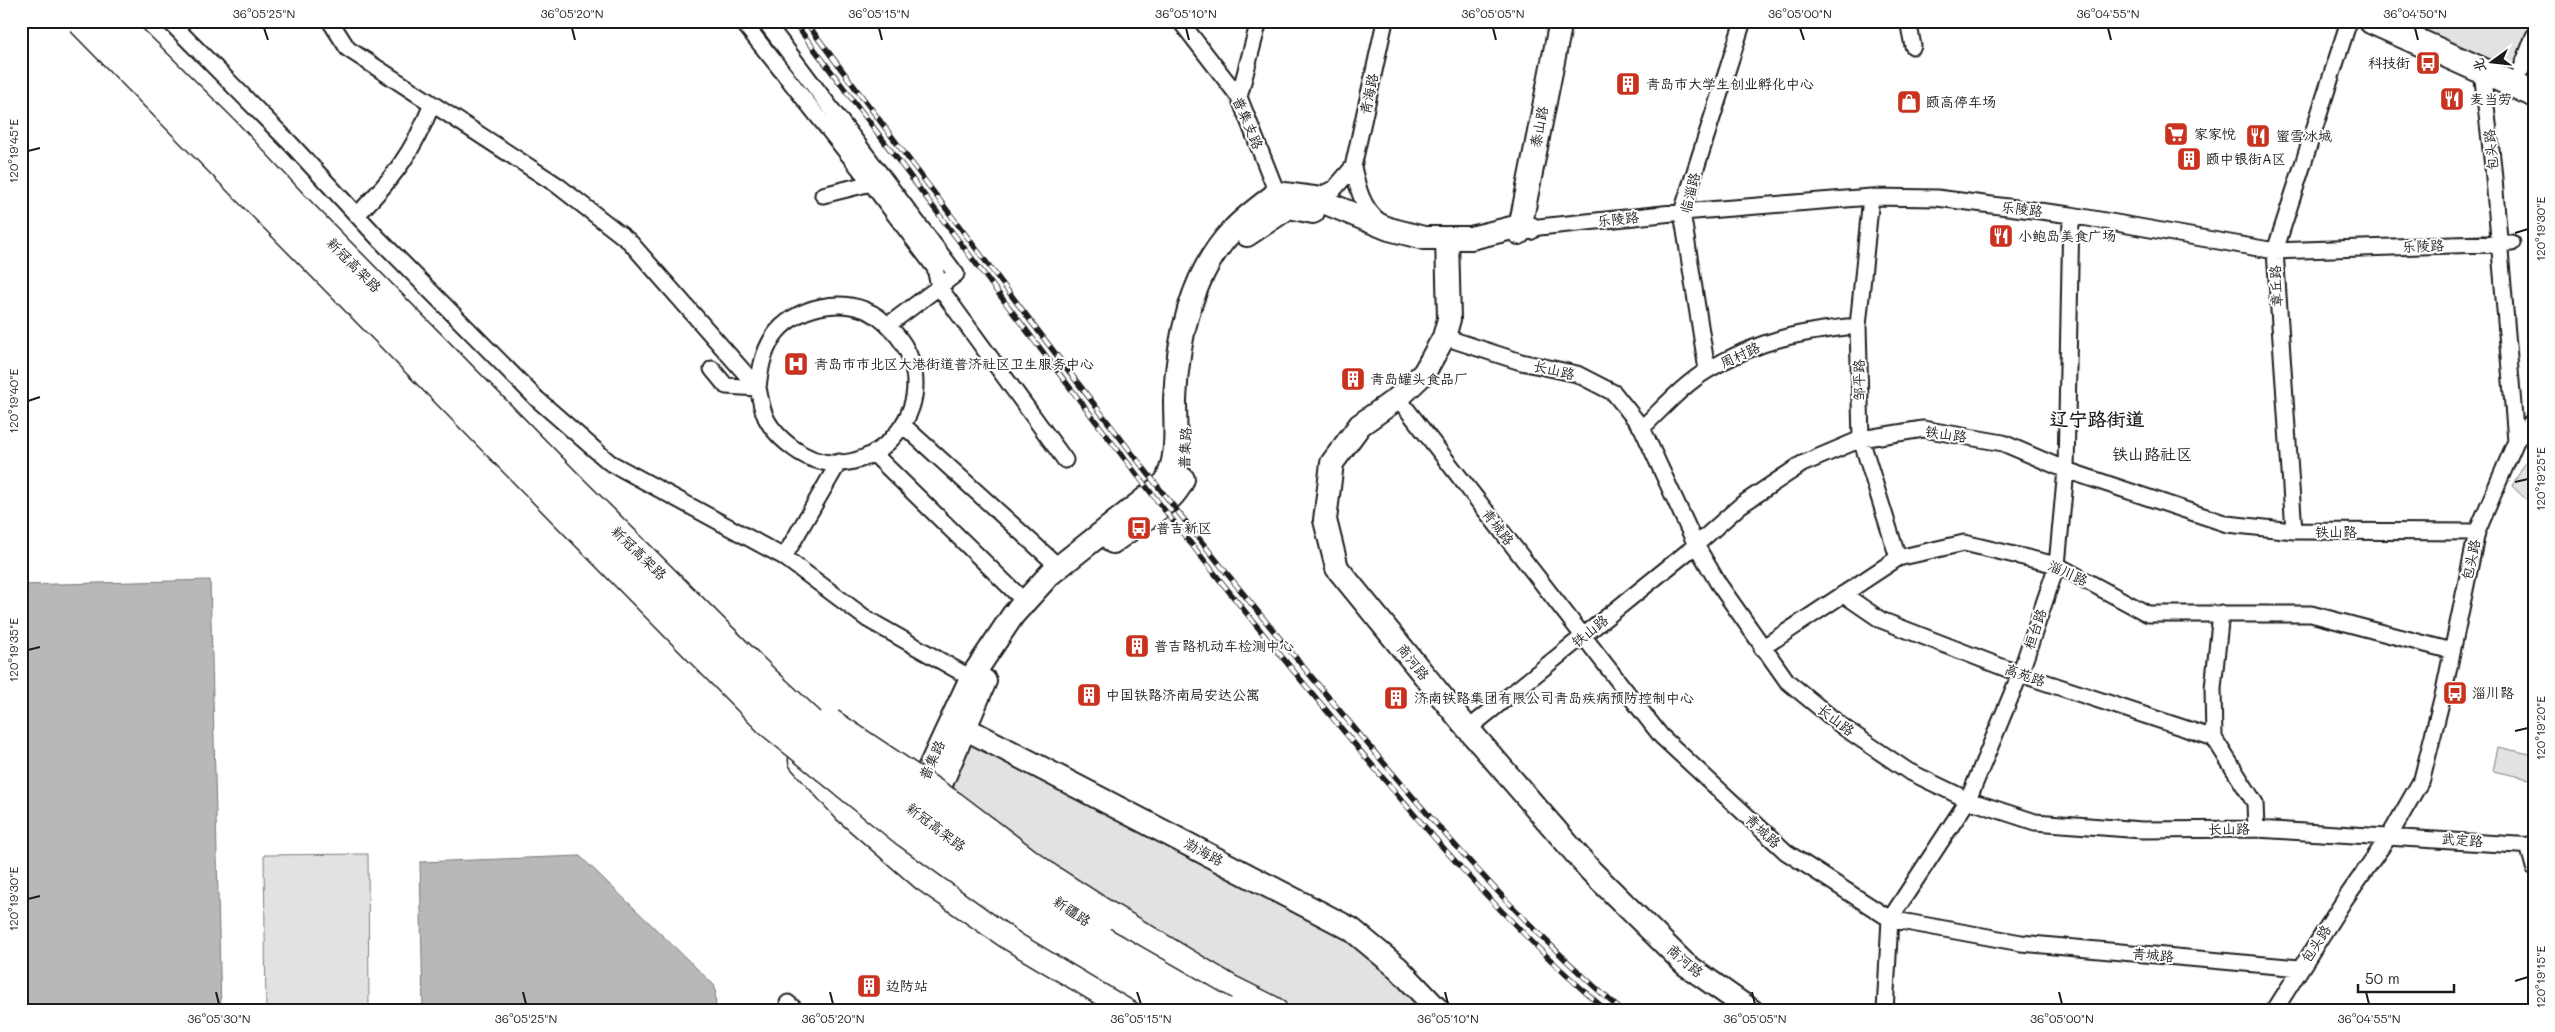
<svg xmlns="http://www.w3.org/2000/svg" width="2555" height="1032" viewBox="0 0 2555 1032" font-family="Mali,'LXGW WenKai TC',sans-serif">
<rect width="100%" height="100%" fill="#fff"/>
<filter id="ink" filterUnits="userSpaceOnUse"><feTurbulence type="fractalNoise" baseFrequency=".02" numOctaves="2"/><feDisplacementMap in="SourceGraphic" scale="10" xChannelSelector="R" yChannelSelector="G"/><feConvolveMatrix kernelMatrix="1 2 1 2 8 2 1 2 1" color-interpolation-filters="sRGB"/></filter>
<g filter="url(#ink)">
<path fill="#e2e2e2" stroke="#7f7f7f" d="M2405 21H2534V61L2525 77Z
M2534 448V507L2512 486Z
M978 741 1334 925 1431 1011H1288L1245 990 957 802C949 778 958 766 968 745Z
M2498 747 2534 755V780L2493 771Z
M368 854 369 1011H266L264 855Z"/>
<path fill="#b8b8b8" stroke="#7a7a7a" d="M210 580 221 1011H21V585Z
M580 856 715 986 716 1011H423L420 862Z"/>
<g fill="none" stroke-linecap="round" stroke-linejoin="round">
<defs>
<path id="street" d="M169 21 291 144 379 239 537 399 609 462 784 557 867 619 971 678
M330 21 348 49 557 185 629 241 758 388C760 396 761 405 764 413 769 428 781 439 793 448 868 505 971 389 878 317 847 294 793 306 773 337 763 353 760 369 758 388
M742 21 871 183
M765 21 956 274 939 287 1065 460
M1180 21 1239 97 1277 193 1283 200
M1908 21 1913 46
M2521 70 2534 36
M1239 97 1259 21
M1353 167C1358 189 1362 208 1380 222
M823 195 871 183 935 268 939 287 888 325
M1871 197 1858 326 1861 439 1898 558
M1310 200 1335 188 1353 167 1385 21
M357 215C393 178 413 153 432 104
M1530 228 1682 212 1871 197 1937 198 2071 215 2275 251 2512 243
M1444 337 1521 362 1577 374 1614 393 1642 428 1696 545 1718 583 1787 681 1843 727 1908 771 1968 800 2035 822 2142 830 2256 829 2534 846
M712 369 726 386 758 388
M1707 370 1682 212 1743 21
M1398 398 1661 736 1786 852 1890 919 2021 943 2300 968
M903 425 1059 567
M1642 428C1663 408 1684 384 1708 370 1758 340 1802 331 1858 326
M2516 441 2534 419
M873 453 1025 602
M2294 531 2275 251 2349 21
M784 557 839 462
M1843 594 1881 620 2020 674 2214 738
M2221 613 2213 688 2214 738 2255 803 2256 829
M1762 648 1898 558 1964 543 2057 565 2148 614H2311L2452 651
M1468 729 1696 545 1741 505 1802 464 1861 439 1923 429 2003 443 2066 470 2227 524 2294 531 2477 532
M2528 845 2534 867
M788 1003 797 1011
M1885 1011 1890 919 1968 800 2020 674 2057 565 2066 470 2071 215
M2274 1011 2345 899 2390 835 2422 779 2444 691 2477 532 2516 441 2493 167 2482 71"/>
<path id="secondary" d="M1519 233 1561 21
M1247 235 1289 207 1313 212
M1447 238 1449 319 1444 337 1424 373 1398 398 1360 425 1332 463 1325 520 1337 568 1468 729 1591 871 1685 964 1752 1011
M1113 542C1133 527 1176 502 1183 479
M953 722 1351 929 1398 968 1439 1011
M915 799 971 678 1013 615 1050 574 1165 483C1179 459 1175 427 1175 400 1177 342 1191 273 1233 230 1246 216 1262 205 1277 193L1314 198 1389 229 1424 238H1471L1520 226 1530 228
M930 810 985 681"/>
<path id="primary" d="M2372 21 2534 94"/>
<path id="highway" d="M803 760 847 809 925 877 1009 935 1136 1011
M1106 915 1229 989 1273 1011"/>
</defs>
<use href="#street" stroke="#1c1c1c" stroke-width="19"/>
<use href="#secondary" stroke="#1c1c1c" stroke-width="26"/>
<use href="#primary" stroke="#1c1c1c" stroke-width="29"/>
<use href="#highway" stroke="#1c1c1c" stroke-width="31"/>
<use href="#street" stroke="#fff" stroke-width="15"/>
<use href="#secondary" stroke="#fff" stroke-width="22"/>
<use href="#primary" stroke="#fff" stroke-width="25"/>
<use href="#highway" stroke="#fff" stroke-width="28"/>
<defs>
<path id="rail" d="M793 21C961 242 1124 466 1301 680 1397 795 1492 913 1607 1011
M805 21C971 241 1134 464 1310 675 1408 793 1505 910 1622 1011"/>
</defs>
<use href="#rail" stroke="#1c1c1c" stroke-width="5.5"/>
<use href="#rail" stroke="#fff" stroke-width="4" stroke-dasharray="11" stroke-linecap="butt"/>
<defs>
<path id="highway-bridge" d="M81 21 769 722 906 833 1030 922 1179 1011
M114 21 226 132 294 205 576 492 765 680 863 771 957 844 1050 911 1224 1011
M830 723 952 805 1047 877 1106 915"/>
</defs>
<use href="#highway-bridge" stroke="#1c1c1c" stroke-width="31" stroke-linecap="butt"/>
<use href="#highway-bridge" stroke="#fff" stroke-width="28"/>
</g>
</g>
<path fill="none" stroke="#1c1c1c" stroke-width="2" d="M264 28 268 40M572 28 575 40M879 28 882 40M1186 28 1189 40M1493 28 1496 40M1800 28 1804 40M2108 28 2111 40M2415 28 2418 40M28 151 40 148M2515 233 2528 229M28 401 40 397M2515 482 2528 479M28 650 40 647M2515 731 2528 728M28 899 40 896M2515 981 2528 977M216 992 219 1004M523 992 526 1004M830 992 833 1004M1137 992 1141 1004M1445 992 1448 1004M1752 992 1755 1004M2059 992 2062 1004M2366 992 2369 1004"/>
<defs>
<symbol id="bus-square" viewBox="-11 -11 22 22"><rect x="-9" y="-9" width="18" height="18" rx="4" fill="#c8321e" stroke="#fff"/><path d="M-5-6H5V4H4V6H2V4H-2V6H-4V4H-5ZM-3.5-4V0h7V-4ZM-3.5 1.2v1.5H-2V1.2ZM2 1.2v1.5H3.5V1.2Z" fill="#fff"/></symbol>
<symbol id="building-square" viewBox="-11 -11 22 22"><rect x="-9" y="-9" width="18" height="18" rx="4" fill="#c8321e" stroke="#fff"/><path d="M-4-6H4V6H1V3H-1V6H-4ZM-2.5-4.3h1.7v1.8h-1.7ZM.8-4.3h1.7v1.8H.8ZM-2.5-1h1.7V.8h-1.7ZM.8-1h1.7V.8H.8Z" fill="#fff"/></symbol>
<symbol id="restaurant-square" viewBox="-11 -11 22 22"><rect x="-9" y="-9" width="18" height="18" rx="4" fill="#c8321e" stroke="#fff"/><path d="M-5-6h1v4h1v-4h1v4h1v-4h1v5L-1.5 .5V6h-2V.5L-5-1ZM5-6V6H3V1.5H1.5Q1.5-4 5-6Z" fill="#fff"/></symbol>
<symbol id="shop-square" viewBox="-11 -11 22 22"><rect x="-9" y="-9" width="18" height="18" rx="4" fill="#c8321e" stroke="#fff"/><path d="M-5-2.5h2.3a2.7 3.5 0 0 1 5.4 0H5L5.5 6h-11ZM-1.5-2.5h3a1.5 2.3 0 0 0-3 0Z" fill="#fff"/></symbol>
<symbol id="supermarket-square" viewBox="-11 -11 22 22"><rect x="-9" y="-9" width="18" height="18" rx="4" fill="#c8321e" stroke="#fff"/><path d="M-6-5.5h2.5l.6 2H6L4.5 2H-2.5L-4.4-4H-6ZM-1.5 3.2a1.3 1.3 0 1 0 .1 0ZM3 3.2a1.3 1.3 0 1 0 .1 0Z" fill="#fff"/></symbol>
<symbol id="hospital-square" viewBox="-11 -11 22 22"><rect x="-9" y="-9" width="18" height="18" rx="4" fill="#c8321e" stroke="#fff"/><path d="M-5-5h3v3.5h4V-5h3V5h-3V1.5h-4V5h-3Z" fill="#fff"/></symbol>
</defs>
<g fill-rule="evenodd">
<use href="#bus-square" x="2414" y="49" width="28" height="28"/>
<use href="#building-square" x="1614" y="70" width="28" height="28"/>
<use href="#restaurant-square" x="2438" y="85" width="28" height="28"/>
<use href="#shop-square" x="1895" y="88" width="28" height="28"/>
<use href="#supermarket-square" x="2162" y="120" width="28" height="28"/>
<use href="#restaurant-square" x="2244" y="122" width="28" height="28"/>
<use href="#building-square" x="2175" y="145" width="28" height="28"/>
<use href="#restaurant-square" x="1987" y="222" width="28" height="28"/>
<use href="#hospital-square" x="782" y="350" width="28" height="28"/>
<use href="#building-square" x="1339" y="365" width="28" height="28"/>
<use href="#bus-square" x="1125" y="514" width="28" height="28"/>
<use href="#building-square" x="1123" y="632" width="28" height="28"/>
<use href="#bus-square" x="2441" y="679" width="28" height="28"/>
<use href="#building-square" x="1075" y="681" width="28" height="28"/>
<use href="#building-square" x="1382" y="684" width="28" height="28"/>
<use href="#building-square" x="855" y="972" width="28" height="28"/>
</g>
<g text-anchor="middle" stroke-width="4" stroke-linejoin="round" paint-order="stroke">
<g font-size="14" fill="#1c1c1c" stroke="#fff" text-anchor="start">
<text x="2410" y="68" text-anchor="end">科技街</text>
<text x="1646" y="89">青岛市大学生创业孵化中心</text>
<text x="2470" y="104">麦当劳</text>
<text x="1926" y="107">颐高停车场</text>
<text x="2194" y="139">家家悦</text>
<text x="2276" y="141">蜜雪冰城</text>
<text x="2206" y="164">颐中银街A区</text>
<text x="2018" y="241">小鲍岛美食广场</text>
<text x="814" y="369">青岛市市北区大港街道普济社区卫生服务中心</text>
<text x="1370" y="384">青岛罐头食品厂</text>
<text x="1156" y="533">普吉新区</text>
<text x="1154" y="651">普吉路机动车检测中心</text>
<text x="2472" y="698">淄川路</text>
<text x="1106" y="700">中国铁路济南局安达公寓</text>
<text x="1414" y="703">济南铁路集团有限公司青岛疾病预防控制中心</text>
<text x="886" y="991">边防站</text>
</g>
<g font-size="14" fill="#1c1c1c" stroke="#fff">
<text transform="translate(1369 94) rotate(-78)" y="5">青海路</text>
<text transform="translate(1248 123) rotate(67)" y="5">普集支路</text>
<text transform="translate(1539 127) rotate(-79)" y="5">泰山路</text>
<text transform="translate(2491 150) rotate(-96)" y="5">包头路</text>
<text transform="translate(1690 193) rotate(-76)" y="5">临淄路</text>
<text transform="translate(2022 209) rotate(7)" y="5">乐陵路</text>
<text transform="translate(1618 219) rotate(-6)" y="5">乐陵路</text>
<text transform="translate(2423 246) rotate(-2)" y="5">乐陵路</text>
<text transform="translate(354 265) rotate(45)" y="5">新冠高架路</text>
<text transform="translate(2276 286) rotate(-93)" y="5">章丘路</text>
<text transform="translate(1740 355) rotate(-25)" y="5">周村路</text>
<text transform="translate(1554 370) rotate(13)" y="5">长山路</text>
<text transform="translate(1859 380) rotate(-91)" y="5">邹平路</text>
<text transform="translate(1946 434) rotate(8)" y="5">铁山路</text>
<text transform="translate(1185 448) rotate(-87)" y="5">普集路</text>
<text transform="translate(1498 527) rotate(52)" y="5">青城路</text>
<text x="2336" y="537">铁山路</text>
<text transform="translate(639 553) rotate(44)" y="5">新冠高架路</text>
<text transform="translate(2471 560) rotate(-78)" y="5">包头路</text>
<text transform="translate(2068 573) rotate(24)" y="5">淄川路</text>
<text transform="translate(2035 629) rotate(-71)" y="5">桓台路</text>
<text transform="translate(1590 631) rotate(-39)" y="5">铁山路</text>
<text transform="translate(1413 662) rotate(51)" y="5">商河路</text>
<text transform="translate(2025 675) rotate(19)" y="5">高苑路</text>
<text transform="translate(1836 720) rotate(37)" y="5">长山路</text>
<text transform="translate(932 760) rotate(-66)" y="5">普集路</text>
<text transform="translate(936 827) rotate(37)" y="5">新冠高架路</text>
<text transform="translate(2229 829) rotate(-1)" y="5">长山路</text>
<text transform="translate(1763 831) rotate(43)" y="5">青城路</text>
<text transform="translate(2462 840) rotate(4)" y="5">武定路</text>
<text transform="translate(1204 852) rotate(28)" y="5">渤海路</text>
<text transform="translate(1072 911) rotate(34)" y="5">新疆路</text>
<text transform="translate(2316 944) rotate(-57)" y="5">包头路</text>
<text transform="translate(2153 955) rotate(5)" y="5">青城路</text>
<text transform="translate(1685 961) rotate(40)" y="5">商河路</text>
</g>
<g font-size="16" fill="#1c1c1c" stroke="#fff">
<text x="2152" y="460">铁山路社区</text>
</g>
<g font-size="19" font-weight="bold" fill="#1c1c1c" stroke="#fff">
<text x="2097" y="426">辽宁路街道</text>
</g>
</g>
<rect width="2555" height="1032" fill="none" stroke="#fff" stroke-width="55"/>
<g transform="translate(2492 62) rotate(255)" stroke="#ffffff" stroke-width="4" paint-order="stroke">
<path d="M0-4L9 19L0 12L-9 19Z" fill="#1c1c1c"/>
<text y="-8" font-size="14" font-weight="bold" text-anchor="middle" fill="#1c1c1c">北</text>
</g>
<path d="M2358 984v8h96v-8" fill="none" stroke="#1c1c1c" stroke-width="2.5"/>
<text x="2365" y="984" font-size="15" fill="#1c1c1c" stroke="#ffffff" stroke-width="4" paint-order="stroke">50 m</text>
<rect x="28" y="28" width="2500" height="976" fill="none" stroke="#1c1c1c" stroke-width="2"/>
<g font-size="12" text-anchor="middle" fill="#1c1c1c">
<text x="264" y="18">36°05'25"N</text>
<text x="572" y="18">36°05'20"N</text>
<text x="879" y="18">36°05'15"N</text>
<text x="1186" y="18">36°05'10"N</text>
<text x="1493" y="18">36°05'05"N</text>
<text x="1800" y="18">36°05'00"N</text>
<text x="2108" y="18">36°04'55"N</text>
<text x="2415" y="18">36°04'50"N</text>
<text transform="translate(14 151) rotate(-90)" y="4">120°19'45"E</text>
<text transform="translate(2541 229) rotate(-90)" y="4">120°19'30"E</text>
<text transform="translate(14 401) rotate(-90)" y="4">120°19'40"E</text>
<text transform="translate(2541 479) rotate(-90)" y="4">120°19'25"E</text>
<text transform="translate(14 650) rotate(-90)" y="4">120°19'35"E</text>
<text transform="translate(2541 728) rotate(-90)" y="4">120°19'20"E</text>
<text transform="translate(14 899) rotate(-90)" y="4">120°19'30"E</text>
<text transform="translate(2541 977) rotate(-90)" y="4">120°19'15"E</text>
<text x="219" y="1023">36°05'30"N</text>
<text x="526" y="1023">36°05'25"N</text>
<text x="833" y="1023">36°05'20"N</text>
<text x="1141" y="1023">36°05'15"N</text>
<text x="1448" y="1023">36°05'10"N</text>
<text x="1755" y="1023">36°05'05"N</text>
<text x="2062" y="1023">36°05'00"N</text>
<text x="2369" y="1023">36°04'55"N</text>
</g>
</svg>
